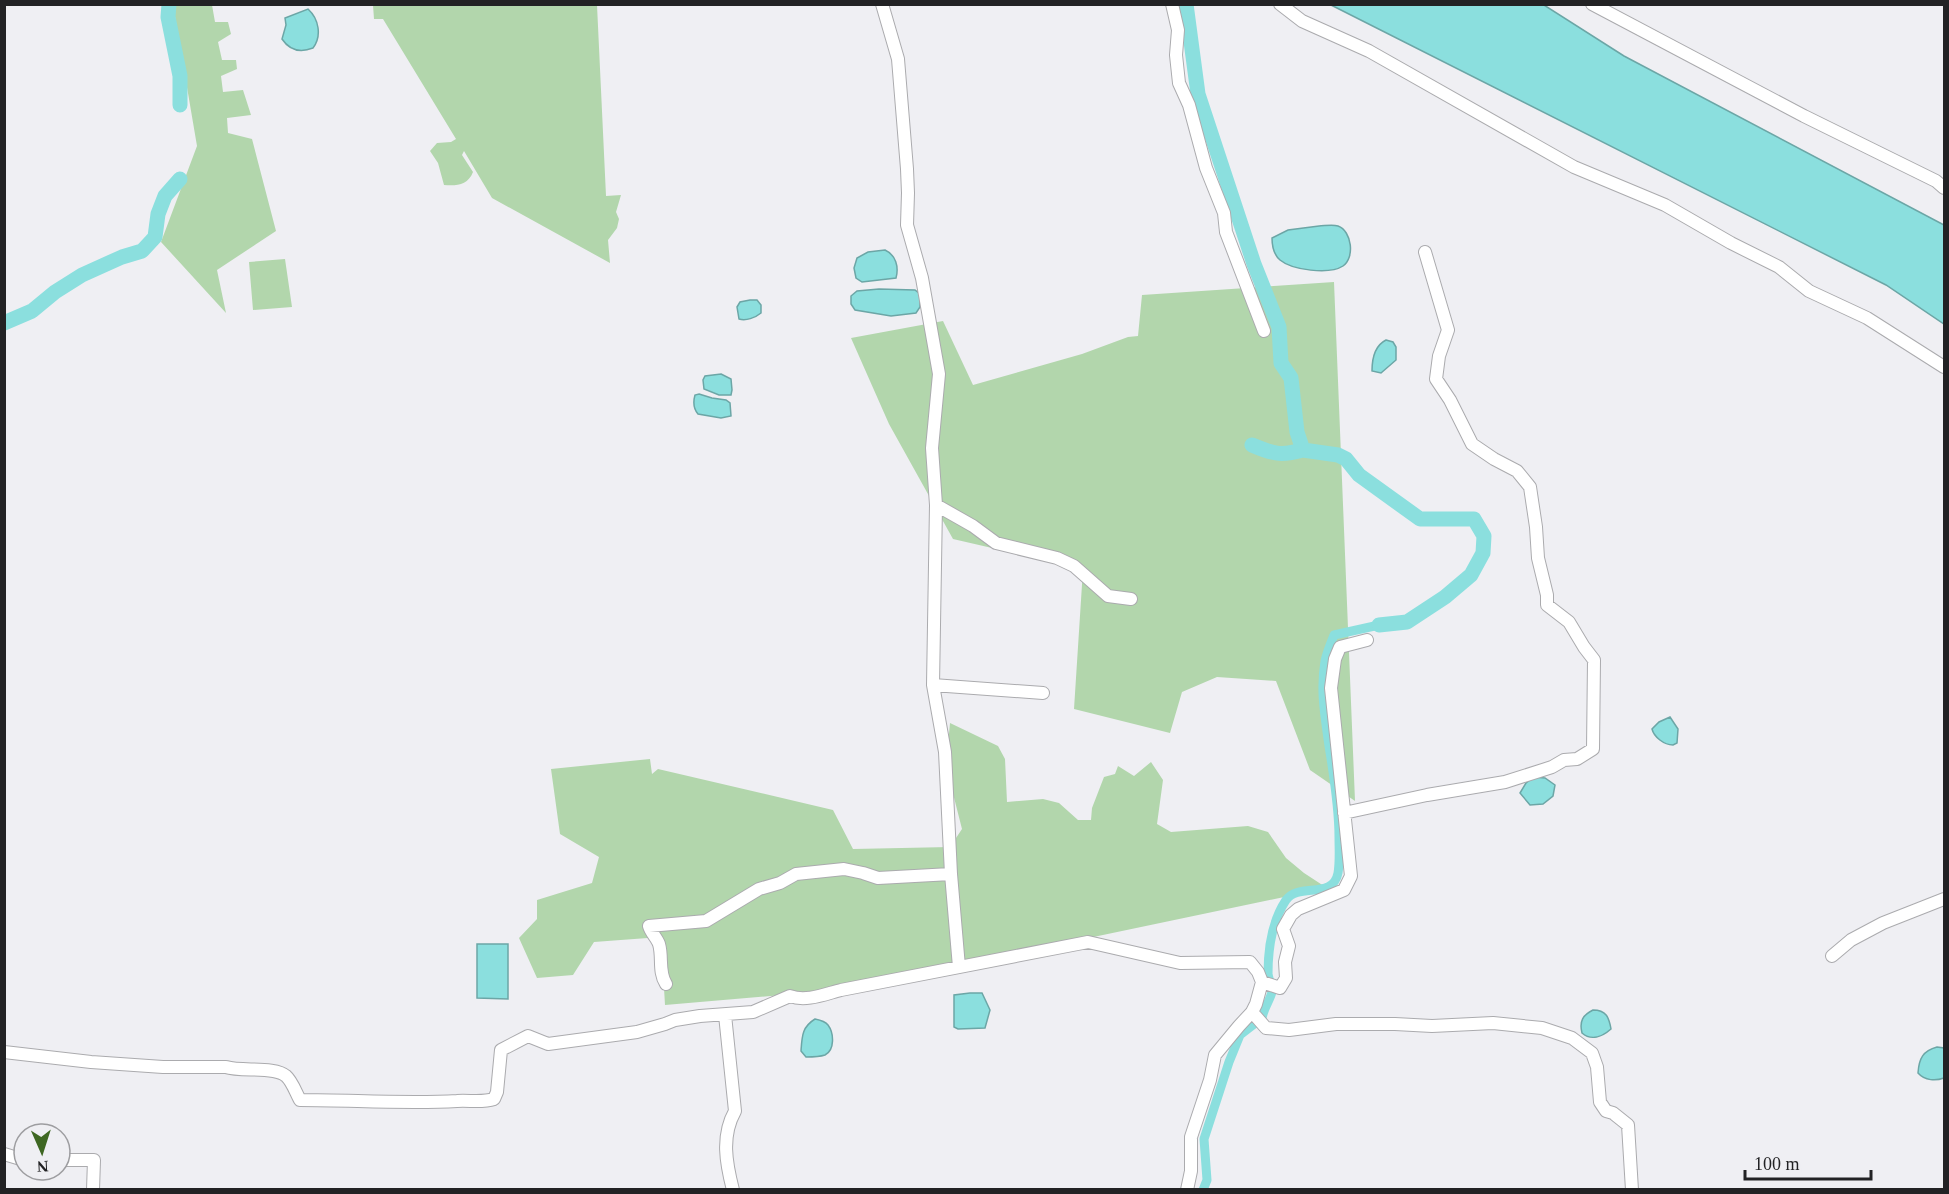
<svg xmlns="http://www.w3.org/2000/svg" width="1949" height="1194" viewBox="0 0 1949 1194" font-family="'Times New Roman',serif">
<rect width="100%" height="100%" fill="#efeff3"/>
<path fill="#b2d6ac" d="M173 5H212L215 22H228L231 34 218 42 222 60H236L237 69 221 76 223 92 243 90 251 115 227 118 228 133 252 139 276 231 217 270 226 313 161 242 197 146Z
M373 5H597L606 196 621 195 616 212 619 219 617 228 608 240 610 263 492 198 464 151 462 155 473 172C468 185 457 186 444 185L438 163 430 151 437 143 451 142 456 139 383 19H374Z
M285 259 292 307 253 310 249 262Z
M1334 282 1355 801 1310 770 1276 681 1217 677 1182 692 1170 733 1074 709 1083 569 953 539 889 424 851 338 943 321 973 385 1082 354 1128 337 1138 336 1142 295Z
M950 723 998 746 1005 759 1007 802 1043 799 1059 803 1078 820H1091L1092 808 1104 777 1115 774 1118 766 1134 776 1151 762 1163 780 1157 824 1171 832 1248 826 1268 832 1286 858 1304 873 1327 888 841 990 665 1005 661 937 594 942 573 975 537 978 519 938 537 919V900L592 883 599 857 560 834 551 769 650 759 652 774 658 769 833 810 853 849 950 847 962 829 946 766Z"/>
<path fill="#8bdfde" stroke="#6ca6a6" stroke-width="1.5" d="M1331 5H1544L1624 56 1944 225V324L1886 285Z
M308 9C319 19 322 36 313 48 300 53 290 51 282 39L286 25 285 18Z
M1319 226C1324 226 1332 224 1338 226 1352 231 1355 258 1343 266 1329 275 1292 270 1280 260 1273 254 1272 246 1272 238L1288 230Z
M885 250C896 255 899 267 896 278L862 282 856 278 854 268 857 258 868 252Z
M879 289 915 290 920 294V307L916 313 891 316 855 310 851 304V296L857 291Z
M750 300H757L761 305V313C755 318 746 321 739 319L737 307 740 302Z
M1386 340 1393 342 1396 347V360L1381 373 1372 371C1372 359 1374 346 1386 340Z
M721 374 731 379 732 390 731 395H719L704 389 703 380 705 376Z
M699 394 712 398 726 400 730 403 731 416 721 418 698 414C693 408 693 402 695 395Z
M1670 717 1678 729 1677 743 1673 745C1664 745 1654 737 1652 729L1659 722Z
M1534 777 1545 778 1555 785 1553 796 1543 804 1530 805 1520 793 1526 783Z
M477 944H508V999L477 998Z
M970 993H982L990 1010 985 1028 958 1029 954 1027V995Z
M1593 1010C1606 1010 1609 1017 1611 1029 1602 1037 1591 1041 1582 1033 1579 1021 1583 1015 1593 1010Z
M815 1019C820 1020 825 1021 828 1025 834 1033 835 1050 825 1055 819 1057 812 1057 806 1057L801 1051C802 1036 802 1027 815 1019Z
M1937 1047 1944 1048V1078C1936 1081 1925 1081 1918 1073 1919 1058 1923 1051 1937 1047Z"/>
<g fill="none" stroke-linecap="round" stroke-linejoin="round">
<path stroke="#8bdfde" stroke-width="9" d="M1203 1190 1207 1180 1204 1139 1229 1062 1240 1035 1262 1018C1264 1008 1270 1000 1272 992 1272 987 1269 980 1268 974 1268 950 1272 921 1286 900 1299 882 1333 900 1338 873 1340 861 1339 849 1339 837 1339 807 1334 776 1329 746 1325 716 1320 691 1325 661 1327 652 1331 643 1334 635L1379 625"/>
<path stroke="#8bdfde" stroke-width="15" d="M169 4 168 17 180 76V105
M1186 4 1198 94 1254 264 1279 327 1281 363 1291 378 1297 432 1303 450 1338 455 1346 459 1359 475 1420 519H1474L1484 536 1483 553 1471 575 1445 597 1407 622 1379 625
M4 323 32 311 55 292 82 275 122 257 142 251 155 237 158 214 165 196 180 179
M1252 445C1273 454 1281 456 1303 450"/>
<defs>
<path id="minor" d="M882 4 898 59 907 169 908 193 907 225 922 278 939 374 932 448 936 505 933 685 945 752 951 874 959 967
M1172 4 1178 30 1176 55 1179 83 1189 105 1206 168 1224 213 1226 232 1264 331
M1280 4 1302 21 1369 51 1574 167 1665 205 1731 243 1779 267 1809 291 1867 318 1944 367
M1592 4 1804 116 1936 181 1944 188
M936 505 973 526 996 543 1057 558 1074 566 1108 596 1131 599
M933 685 1043 693
M1344 813 1427 795 1505 782 1552 767 1564 760 1577 759 1593 749 1594 660 1584 647 1569 622 1547 605V595L1538 558 1536 527 1530 487 1517 471 1494 459 1472 444 1450 400 1436 379 1439 356 1448 330 1425 252
M1832 956 1851 940 1883 923 1944 899
M1262 982 1280 988 1286 978 1285 962 1289 946 1283 929 1291 915 1298 909 1344 890 1351 876 1331 688 1335 659 1340 647 1367 640
M666 984C658 972 663 957 659 944 657 938 651 933 649 926L706 921 759 889 780 883 796 874 844 869 863 873 878 878 951 874
M1252 1012 1266 1028 1289 1030 1336 1024H1395L1432 1026 1493 1023 1542 1028 1572 1038 1592 1053 1597 1067 1600 1102 1606 1111 1613 1113 1628 1125 1632 1190
M725 1015 735 1111C721 1136 726 1163 733 1190
M4 1052 91 1062 163 1067H226C241 1072 275 1066 286 1076 292 1081 296 1093 300 1100 353 1100 405 1104 457 1101 469 1100 482 1103 494 1099L497 1092 501 1050 528 1036 548 1044 637 1032 665 1024 675 1020 700 1016 753 1012 790 996C806 1002 825 994 841 990L1088 942 1180 963 1250 962 1258 972 1262 982 1256 1004 1252 1012 1239 1026 1215 1055 1210 1080 1191 1137V1171L1187 1190
M4 1154 24 1160
M60 1160H94L93 1190"/>
</defs>
<use href="#minor" stroke="#ababae" stroke-width="14"/>
<use href="#minor" stroke="#fff" stroke-width="12"/>
</g>
<rect width="1949" height="1194" fill="none" stroke="#222224" stroke-width="12"/>
<g transform="translate(42 1152) rotate(177)"><circle r="28" fill="#efeff3" stroke="#9d9da0" stroke-width="1.5"/>
<path d="M0-4.5L10 22L0 15L-10 22Z" fill="#3e6722"/>
<text y="-9" font-size="16" font-weight="bold" text-anchor="middle" fill="#222224">N</text>
</g>
<path d="M1745 1170v9h126v-9" fill="none" stroke="#222224" stroke-width="3"/>
<text x="1754" y="1170" font-size="18" fill="#222224" stroke="#efeff3" stroke-width="4.5" paint-order="stroke">100 m</text>
</svg>
